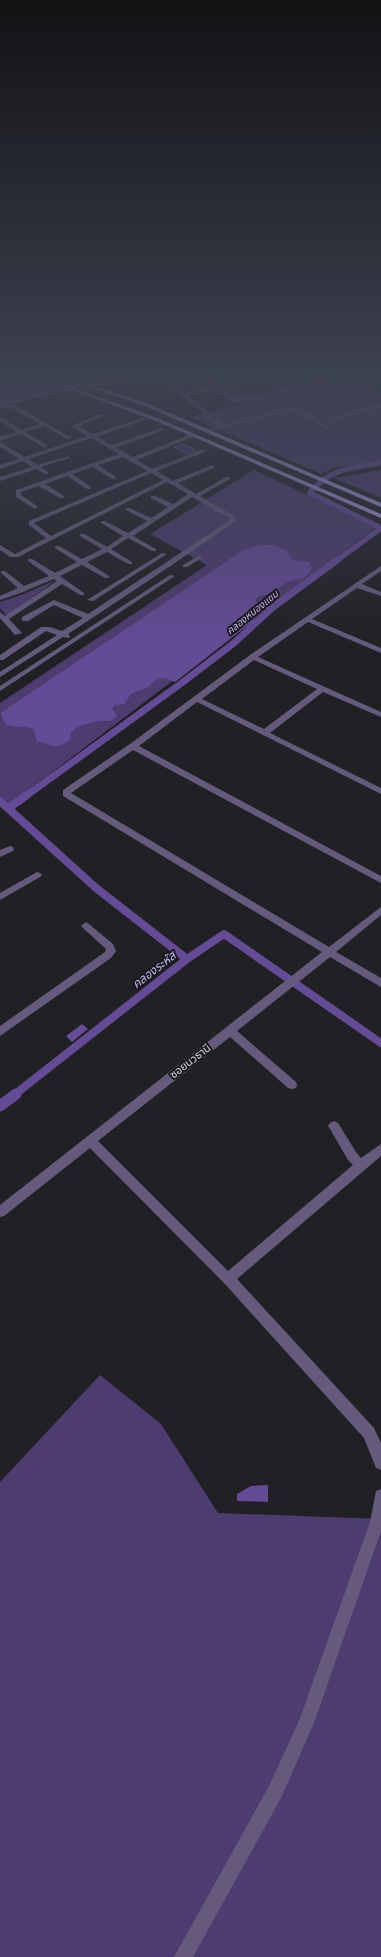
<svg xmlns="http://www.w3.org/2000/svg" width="381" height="1957" viewBox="0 0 381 1957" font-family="'Open Sans','Noto Sans Thai',sans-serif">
<rect width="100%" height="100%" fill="#212025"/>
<path fill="#4d3c70" d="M0 376H20L57 387 0 401Z
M352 378 381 395V460L333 468 321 474 190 417Z
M254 470 376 527 10 804 0 796V703L207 565 150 534Z
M381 470V498L334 478Z
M56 580 7 616 0 608V602L24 594Z
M100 1375 161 1424 218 1513 381 1519V1957H0V1482Z"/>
<path fill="#644b96" d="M261 545H272L287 550 291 559 309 562 312 567 310 572 304 578 294 580 286 583 271 595H262L255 599 257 603 250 608 249 611 257 615 252 622 175 682 165 678 155 680 148 687 131 694 124 704 115 705 112 709 117 716 111 721C99 720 77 724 70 734L71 738C60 751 51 745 37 741L33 729C19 723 6 734 1 713L5 710 245 549Z
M82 1024 88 1029 72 1042 66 1036Z
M268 1485V1502L237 1501V1494L251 1486Z"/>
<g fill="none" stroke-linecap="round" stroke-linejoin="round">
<path stroke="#644b96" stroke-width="5.5" d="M203 376 234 400 243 401 346 376
M0 403 79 386 152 376
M336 561 381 528 310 493C328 469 353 467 381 463"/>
<path stroke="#644b96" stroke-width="7" d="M26 796 183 682 234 643 272 608 337 560"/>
<path stroke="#644b96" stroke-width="8" d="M0 801 96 888 187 959 14 1095
M9 808 27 795
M187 959 224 934 381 1043"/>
<path stroke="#644b96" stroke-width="11" d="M0 1106 16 1094"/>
</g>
<path fill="#432870" stroke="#727076" d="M183 444 196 450 187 454 174 447Z"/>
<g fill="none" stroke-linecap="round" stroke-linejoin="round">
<path fill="#645b7c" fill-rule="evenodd" d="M160 376H166L185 392 268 376H277L275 378 188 395 223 425 290 407 299 409 331 428 326 429 296 411H290L205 432V430L218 426Z
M367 376H373L381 380V384Z
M381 403V407L334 421 331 419Z
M0 404 15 405 72 438 67 439 44 426 26 432 47 445V447H43L21 434 0 441V437L17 432 0 421V417L22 430 40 424 12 408H0Z
M100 414 105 415 79 426 93 434 142 418 147 419 97 437 112 445 160 428H164V430L116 448 133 457 191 434H195V436L137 460 152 469 201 450H205V452L157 471 173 481 210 466H214V468L178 483 196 494 226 477H230V479L200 496 234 516 236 521 169 567 68 634 70 636 69 638 63 637 0 677V672L57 635 46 631 3 660H0V655L41 627H50L62 631 83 618 54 605 28 621H22V617L54 600 88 614 230 520 229 518 192 497 133 536 156 549V551H152L128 538 111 549 132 562V564H128L107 552 87 562 109 576V578H105L82 565 60 576 84 593V595H80L62 584 9 619 22 633 15 635 0 618V612L5 616 57 581 54 579 27 590 26 591 0 600V596L18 588 1 573V571H5L24 586 49 576 28 561V559H32L55 573 77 562 55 548V546H59L82 559 102 549 80 536V534H84L107 547 123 536 101 523V521H105L128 533 147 521 126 510V508H130L151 518 168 507 151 498V496H155L173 504 188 494 167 482 18 557H10L0 550V545L15 554 46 538 29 525V521L147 471 123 457 98 465 116 477V479H112L93 467 72 474 91 487V489H87L67 476 45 484 64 496V498H60L39 486 21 492V495L37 506V508H33L16 497V490L119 454 91 438 29 459 37 465 69 456V458L41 467 48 472V474H44L36 469 0 481V477L32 467 23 461 0 469V465L19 459 0 447V442L25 457 87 436 71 426ZM151 473 163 480 51 536 34 523Z
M162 553 167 554 93 601 87 600Z
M198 556 203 557 187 567H183V565Z
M381 566V571L362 584 381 592V596L357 588 312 619 381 648V653L308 622 258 657 381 712V717L323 692 270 733 381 788V794L197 702 139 746 381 876V883L133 750 71 793 329 947 381 907V915L336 952 381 978V987L330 957 237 1031 296 1082 297 1085 296 1088 292 1089 288 1088 230 1037 98 1141 228 1271 353 1165 348 1160 330 1129 328 1126 330 1123 334 1121 338 1123 356 1152 361 1158 381 1144V1156L237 1279 374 1428 381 1443V1470L376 1468 364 1438 224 1283 90 1148 4 1216 0 1217V1205L322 952 63 796V790L130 744 250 655ZM254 660 317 689 264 729 202 699Z
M170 575 175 576 0 691V686Z
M10 846 13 847 14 849 13 851 0 857V850Z
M37 872 40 873 42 875 40 877 0 900V893Z
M86 922 89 924 113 944 116 951 111 958 0 1036V1026L105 952 106 949 83 928 81 926Z
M381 1489V1531L314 1723 281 1798 193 1957H174L269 1786 299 1721 370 1522 376 1491Z"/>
<path fill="#a995da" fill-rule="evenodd" d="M34 376H40L160 419 381 514V518L156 421Z
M59 376H65L146 403 381 503V507L142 405Z"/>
</g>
<linearGradient id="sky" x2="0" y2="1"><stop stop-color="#121214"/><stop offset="0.58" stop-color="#3d4251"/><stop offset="1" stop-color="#3d4251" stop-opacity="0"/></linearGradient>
<rect width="381" height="650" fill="url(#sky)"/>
<g text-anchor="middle" stroke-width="4" stroke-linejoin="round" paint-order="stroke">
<g font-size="10" font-style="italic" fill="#c5b4f2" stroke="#18171c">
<text transform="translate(252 612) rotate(-39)" y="4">คลองหนองแขม</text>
</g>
<g font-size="11" fill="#dbdade" stroke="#18171c">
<text transform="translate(190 1061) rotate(-38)" y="4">ซอยนวธานี</text>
</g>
<g font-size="12" font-style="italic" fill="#c5b4f2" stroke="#18171c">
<text transform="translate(154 970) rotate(-38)" y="4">คลองระหัส</text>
</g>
</g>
</svg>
